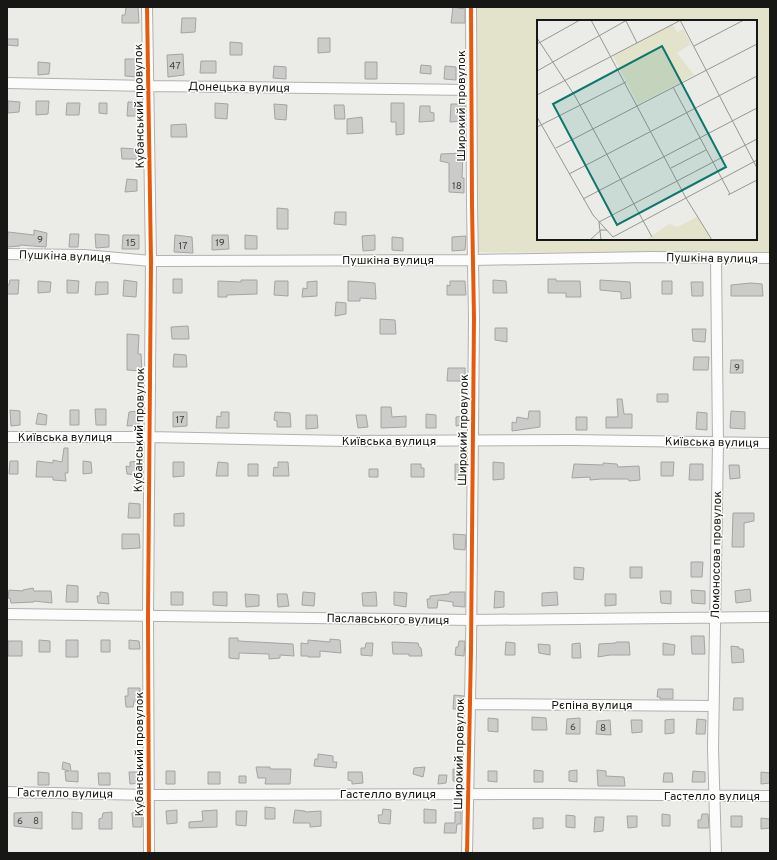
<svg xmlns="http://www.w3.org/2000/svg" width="777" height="860" viewBox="0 0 777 860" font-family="Overpass,sans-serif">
<rect width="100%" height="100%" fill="#ebebe8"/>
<path fill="#e3e3cb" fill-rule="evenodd" d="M476 7H770V254L476 252ZM538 21H756V239H538Z"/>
<path fill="#cbcbc9" stroke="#a4a4a2" d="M126 7H138L139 23H122V15H125Z
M453 7 465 9V23H451Z
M182 18H196L195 32 181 33Z
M318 38H330V52L318 53Z
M7 39H18V46L7 45Z
M230 42 242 43V55H230Z
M183 54 184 75 168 77 167 55Z
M125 59H139L138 77 125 76Z
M201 61H216V73H200Z
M38 62 50 63 49 74 38 75Z
M365 62H377V79H365Z
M421 65 431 66V74L420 73Z
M274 66 286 67V79L273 78Z
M445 66 456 67V80L444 79Z
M8 101 20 102 19 112 8 113Z
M36 101H49L48 114 36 115Z
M128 102H140L139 116H127Z
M67 103H80L79 115H66Z
M99 103H107V114L99 113Z
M215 103 228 104 227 119 215 118Z
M391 103H404V134L396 135V122H391Z
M274 104 287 105 286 120 275 119Z
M451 104H465V121L450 122Z
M334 105H344L345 119H335Z
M420 106H430V112L434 113V121L419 122Z
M362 117 363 133 347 134V119Z
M186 124 187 137H171V125Z
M121 148 137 149V159H122Z
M463 153 462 178H464V193L449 192V163L440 161 441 154Z
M127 179 137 180V191L125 192Z
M277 208 288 209V229H277Z
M335 212H346V225L334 224Z
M34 230 47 233 46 247 20 245V246L7 247 8 232 34 235Z
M70 234H79L78 247H69Z
M95 234 109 235V247L96 248Z
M123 235H139V249H122Z
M175 235 192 237 193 253 174 252Z
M212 235H228L229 249 212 250Z
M245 235 257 236V249H245Z
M375 235V250L363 251 362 236Z
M466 236 465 250 452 251V237Z
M392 237 403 238V251L392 250Z
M173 279H182V293H173Z
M548 279H556V281H580L581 297H566V293H548Z
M10 280H19L18 294H7V285H9Z
M67 280 79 281 78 293H67Z
M124 280 137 282 136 297 123 296Z
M241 280H257V294L227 295V297H218V281L241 282Z
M493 280 506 281 507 293H493Z
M600 280 630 282 631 298 621 299V292L600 290Z
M38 281 51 282 50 292 38 293Z
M275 281H288V296L274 295Z
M317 281V296L302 297 303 288 307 289V282Z
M348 281 375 283 376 299 360 298V301H348Z
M450 281H465L466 295H447V285L450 286Z
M662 281H672V294H662Z
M96 282H108V294L95 295Z
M691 282H703V296H692Z
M751 283 762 284 763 296H731V285Z
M336 302 346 303V314L335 316Z
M380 319 395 320 396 334H380Z
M188 326 189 339H172L171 327Z
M495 328H507V342L495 340Z
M692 329H706L705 342 693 341Z
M127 334 139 335 138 354H141L142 371 127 370Z
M174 354 186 355 187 367H173Z
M694 357H709L708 370H693Z
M731 360H743V373H730Z
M448 368H465V381H447Z
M657 394H668V402H657Z
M617 399H622L624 414H632V428H606V417H618Z
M381 407H391L392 417 406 416V427L381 428Z
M95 409H106V425H96Z
M10 410 20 411V425L11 426Z
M70 410H79V425H70Z
M138 411 139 425 127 426 129 412Z
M529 411H540V427L512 431V422L516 423 517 417 528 419Z
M731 411 745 412V429L730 428Z
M173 412H187V426L173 427Z
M221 412H229V428H216L217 416 221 417Z
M275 412 290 413 291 427H277V421L274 420Z
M697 412 707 413V430L696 429Z
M38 413 47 415 46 425 36 424Z
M426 414 436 415V428H426Z
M306 415H317L318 428 306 429Z
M356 415H366L368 427 358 428Z
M465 416V424L456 426V417Z
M576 417H587V430H576Z
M64 448H68V473H65L66 481 53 480V477H36L37 461 53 463V460L62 462Z
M10 461H18V474H9Z
M83 461 91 462 92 473 83 474Z
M139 461V475L127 474 126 466 130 467V462Z
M173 462H184V476L173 477Z
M218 462 228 463V476H216Z
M278 462H288L289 476H273L274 467 278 468Z
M493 462 504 463V479L493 480Z
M661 462H674L673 476H661Z
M603 463 617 464 618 467 639 466 640 480 629 481 628 479H601L590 480V477L572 478 574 464 603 465Z
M248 464H258V476H248Z
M411 464H421V468H424V477H411Z
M455 464 465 465V479L455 480Z
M690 464H703V480H689Z
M729 465H739L740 478 730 479Z
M369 469H378V477H369Z
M129 503 140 504V518H128Z
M184 513V526H174V514Z
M733 513H754V521L744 523V547H732Z
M122 534H139L140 548 122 549Z
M453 534 466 535 465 550 454 549Z
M691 562H703L702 577H691Z
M574 567 584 568 583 580 574 579Z
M630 567H642V578H630Z
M67 585 78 586V602H66Z
M33 588 34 591H51L52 603 34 601V602L11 603 10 598H8L9 590 23 591V590Z
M750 589 751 601 736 603 735 591Z
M691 590 705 591V604L692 603Z
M495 591 504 592V607L494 608Z
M660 591H671V604L661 603Z
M100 592 108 593 109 604 98 603 97 596H100Z
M171 592H183V605H171Z
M213 592H227V606L213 605Z
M303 592 315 593 314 606 302 605Z
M376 592 377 606H363L362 593Z
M394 592 407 593 406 607 394 605Z
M450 592H465V607L453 606V602L438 600 437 608H428L427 599H430V596L449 594Z
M557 592 558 605 542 606V593Z
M245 594 259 595V606L246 607Z
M277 594H287L289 606 278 607Z
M605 594H616V605L605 606Z
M691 636H704L705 654H692Z
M229 638H238V641L293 644 294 656 280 655V658L269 659V654L239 653V659L229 658Z
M330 639 340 640 341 653 320 651V657H308V656H301V643L308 644V640L330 642Z
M39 640 50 641V652H39Z
M66 640H78V657H66Z
M101 640H110V652H101Z
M129 640 139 641 140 649H129Z
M8 641H22V656H8Z
M459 641H465L464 656 455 655 456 647H458Z
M392 642 418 643 419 647 421 648 422 656H409V654H393Z
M506 642 515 643V655H505Z
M616 642H629L630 655H610L598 657 599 644 616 643Z
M366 643H373L372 656 361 655V648H365Z
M580 643 581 658H572V644Z
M663 643 675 645 674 655H663Z
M538 644 550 645V655L539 653Z
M731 646 739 647V649H743L744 662 732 663Z
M128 688H140V702L134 701 133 707H126L125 696H128Z
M658 689H673V699H660V697H657Z
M454 695 464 696 463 709H453Z
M734 698H743V710H733Z
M532 717 546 718 547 730H532Z
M488 718 498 719V732L488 731Z
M580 718V734H566L567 719Z
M674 719V733L665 734V720Z
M697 719 706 720 705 734H696Z
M610 720 611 735 596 734 597 721Z
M631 720H642V732L632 733Z
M318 754 333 756V762H337L336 768 314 766 315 759H318Z
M63 762 70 764 71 771H78V782L66 781 65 771H69L62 769Z
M256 767H270V769H291L290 784H265L266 778H258Z
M425 767 423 777 413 774 414 768Z
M453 769 462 770V782L453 781Z
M534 770 543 771V782H534Z
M577 770V782L569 781V771Z
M597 770 606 771V776L624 777 625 786H598Z
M166 771H175V784H166Z
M488 771H497V782L488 781Z
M693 771 705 772V782H692Z
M38 772 49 773V785H38Z
M129 772H140L141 783 130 784Z
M208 772H220V784H208Z
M348 772H362L363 783 352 784V781L348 780Z
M761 772 770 773V783L761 784Z
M98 773H110V785H99Z
M664 773H672L673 782H663Z
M439 775H447L446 783 438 784Z
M239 776H246V783H239Z
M265 807 275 808V819H265Z
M383 809 391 810 390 824 379 823 378 815H382Z
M424 809 436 810V823H424Z
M177 810V823L167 824 166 811Z
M217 810V827L189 828V822L203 821 202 811Z
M295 810 305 811V812L321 811V826L310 827V823H293Z
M236 811H247L246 826 236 825Z
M42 812V829L14 826V813Z
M72 812 82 813V829H72Z
M112 812V829H99V819L102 818 103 813Z
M142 812V827H133L132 813Z
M455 812H461V824H457L456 833H444L445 823H455Z
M662 814 670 815V826H662Z
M702 814H708L709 828H698V820H701Z
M566 815 575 816V828L566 827Z
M627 816H637V827L628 828Z
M731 816H742V827H731Z
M595 817H604L603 831 594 832Z
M533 818H543V828L533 829Z
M761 818 770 819V828L761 829Z"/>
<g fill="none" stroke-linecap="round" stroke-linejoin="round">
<defs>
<path id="minor" d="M147 7 151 261 148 616 149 853
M7 83 149 86 471 90
M7 254 84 255 151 261 473 260 650 257 770 258
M7 437H149L346 441 573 440 770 443
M7 614 472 620 770 617
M470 704 713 706
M7 792 149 795 557 794 770 796
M467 853 471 650 474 318 472 205 471 7
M716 853 713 748 718 443 716 258"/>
</defs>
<use href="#minor" stroke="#b1b1af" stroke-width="12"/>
<use href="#minor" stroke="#fcfcfc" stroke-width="10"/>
<defs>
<path id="cycleway" d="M147 7 151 261 148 616 149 853
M467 853 471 650 474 318 472 205 471 7"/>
</defs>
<use href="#cycleway" stroke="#fffffe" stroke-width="6"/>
<use href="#cycleway" stroke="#e8590c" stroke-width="4"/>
</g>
<g text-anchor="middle" stroke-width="3" stroke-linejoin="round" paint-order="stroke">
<g font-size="10" fill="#444442">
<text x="175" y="69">47</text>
<text x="457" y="189">18</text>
<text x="40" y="243">9</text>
<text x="131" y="246">15</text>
<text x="220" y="246">19</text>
<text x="183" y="249">17</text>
<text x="737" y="371">9</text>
<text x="180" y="423">17</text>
<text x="573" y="730">6</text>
<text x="603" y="731">8</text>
<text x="20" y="824">6</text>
<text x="36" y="824">8</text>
</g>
<g font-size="12" fill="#171715" stroke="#fffffe">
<text transform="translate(239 87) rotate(1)" y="4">Донецька вулиця</text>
<text transform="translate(139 106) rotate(-91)" y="4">Кубанський провулок</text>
<text transform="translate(461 106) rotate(-90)" y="4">Широкий провулок</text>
<text transform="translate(65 256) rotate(2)" y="4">Пушкіна вулиця</text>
<text transform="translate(712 258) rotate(1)" y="4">Пушкіна вулиця</text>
<text x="388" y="264">Пушкіна вулиця</text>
<text transform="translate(139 430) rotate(-89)" y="4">Кубанський провулок</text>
<text transform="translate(463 430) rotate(-89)" y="4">Широкий провулок</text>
<text x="65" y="441">Київська вулиця</text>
<text x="389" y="445">Київська вулиця</text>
<text transform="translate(712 442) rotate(1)" y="4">Київська вулиця</text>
<text transform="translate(716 555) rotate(-89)" y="4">Ломоносова провулок</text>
<text transform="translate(388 619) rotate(1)" y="4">Паславського вулиця</text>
<text x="592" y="709">Рєпіна вулиця</text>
<text transform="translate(139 754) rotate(-90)" y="4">Кубанський провулок</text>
<text transform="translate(459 754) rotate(-89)" y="4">Широкий провулок</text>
<text transform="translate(65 793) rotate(1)" y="4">Гастелло вулиця</text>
<text x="388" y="798">Гастелло вулиця</text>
<text x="712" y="800">Гастелло вулиця</text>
</g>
</g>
<g transform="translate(537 20)">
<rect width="220" height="220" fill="#ebebe8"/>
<path d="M135 4 140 12 146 9 154 24 140 33 157 55 101 84 76 36ZM160 197 174 220H109L132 204 140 207Z" fill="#e3e3cb"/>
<path fill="none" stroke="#969694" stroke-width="1" d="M54 0 149 178 175 220M143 0 220 148M89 1 100 23M0 18 38 76 115 217M0 24 43 0M157 26 207 0M0 51 90 0M136 67 193 174M0 75 144 0M0 97 56 195 76 217 220 140M0 107 89 62M19 128 220 24M134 148 169 130M32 154 220 56M191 175 220 160M46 179 220 88M53 220 64 210H70M64 220 62 202 220 119"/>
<path fill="#0f766e" fill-opacity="0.15" stroke="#0f766e" stroke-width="2" d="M125 26 189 147 80 205 16 84Z"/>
<rect width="220" height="220" fill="none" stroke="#171715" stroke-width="2"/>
</g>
<rect width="777" height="860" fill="none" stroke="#171715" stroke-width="16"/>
</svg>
